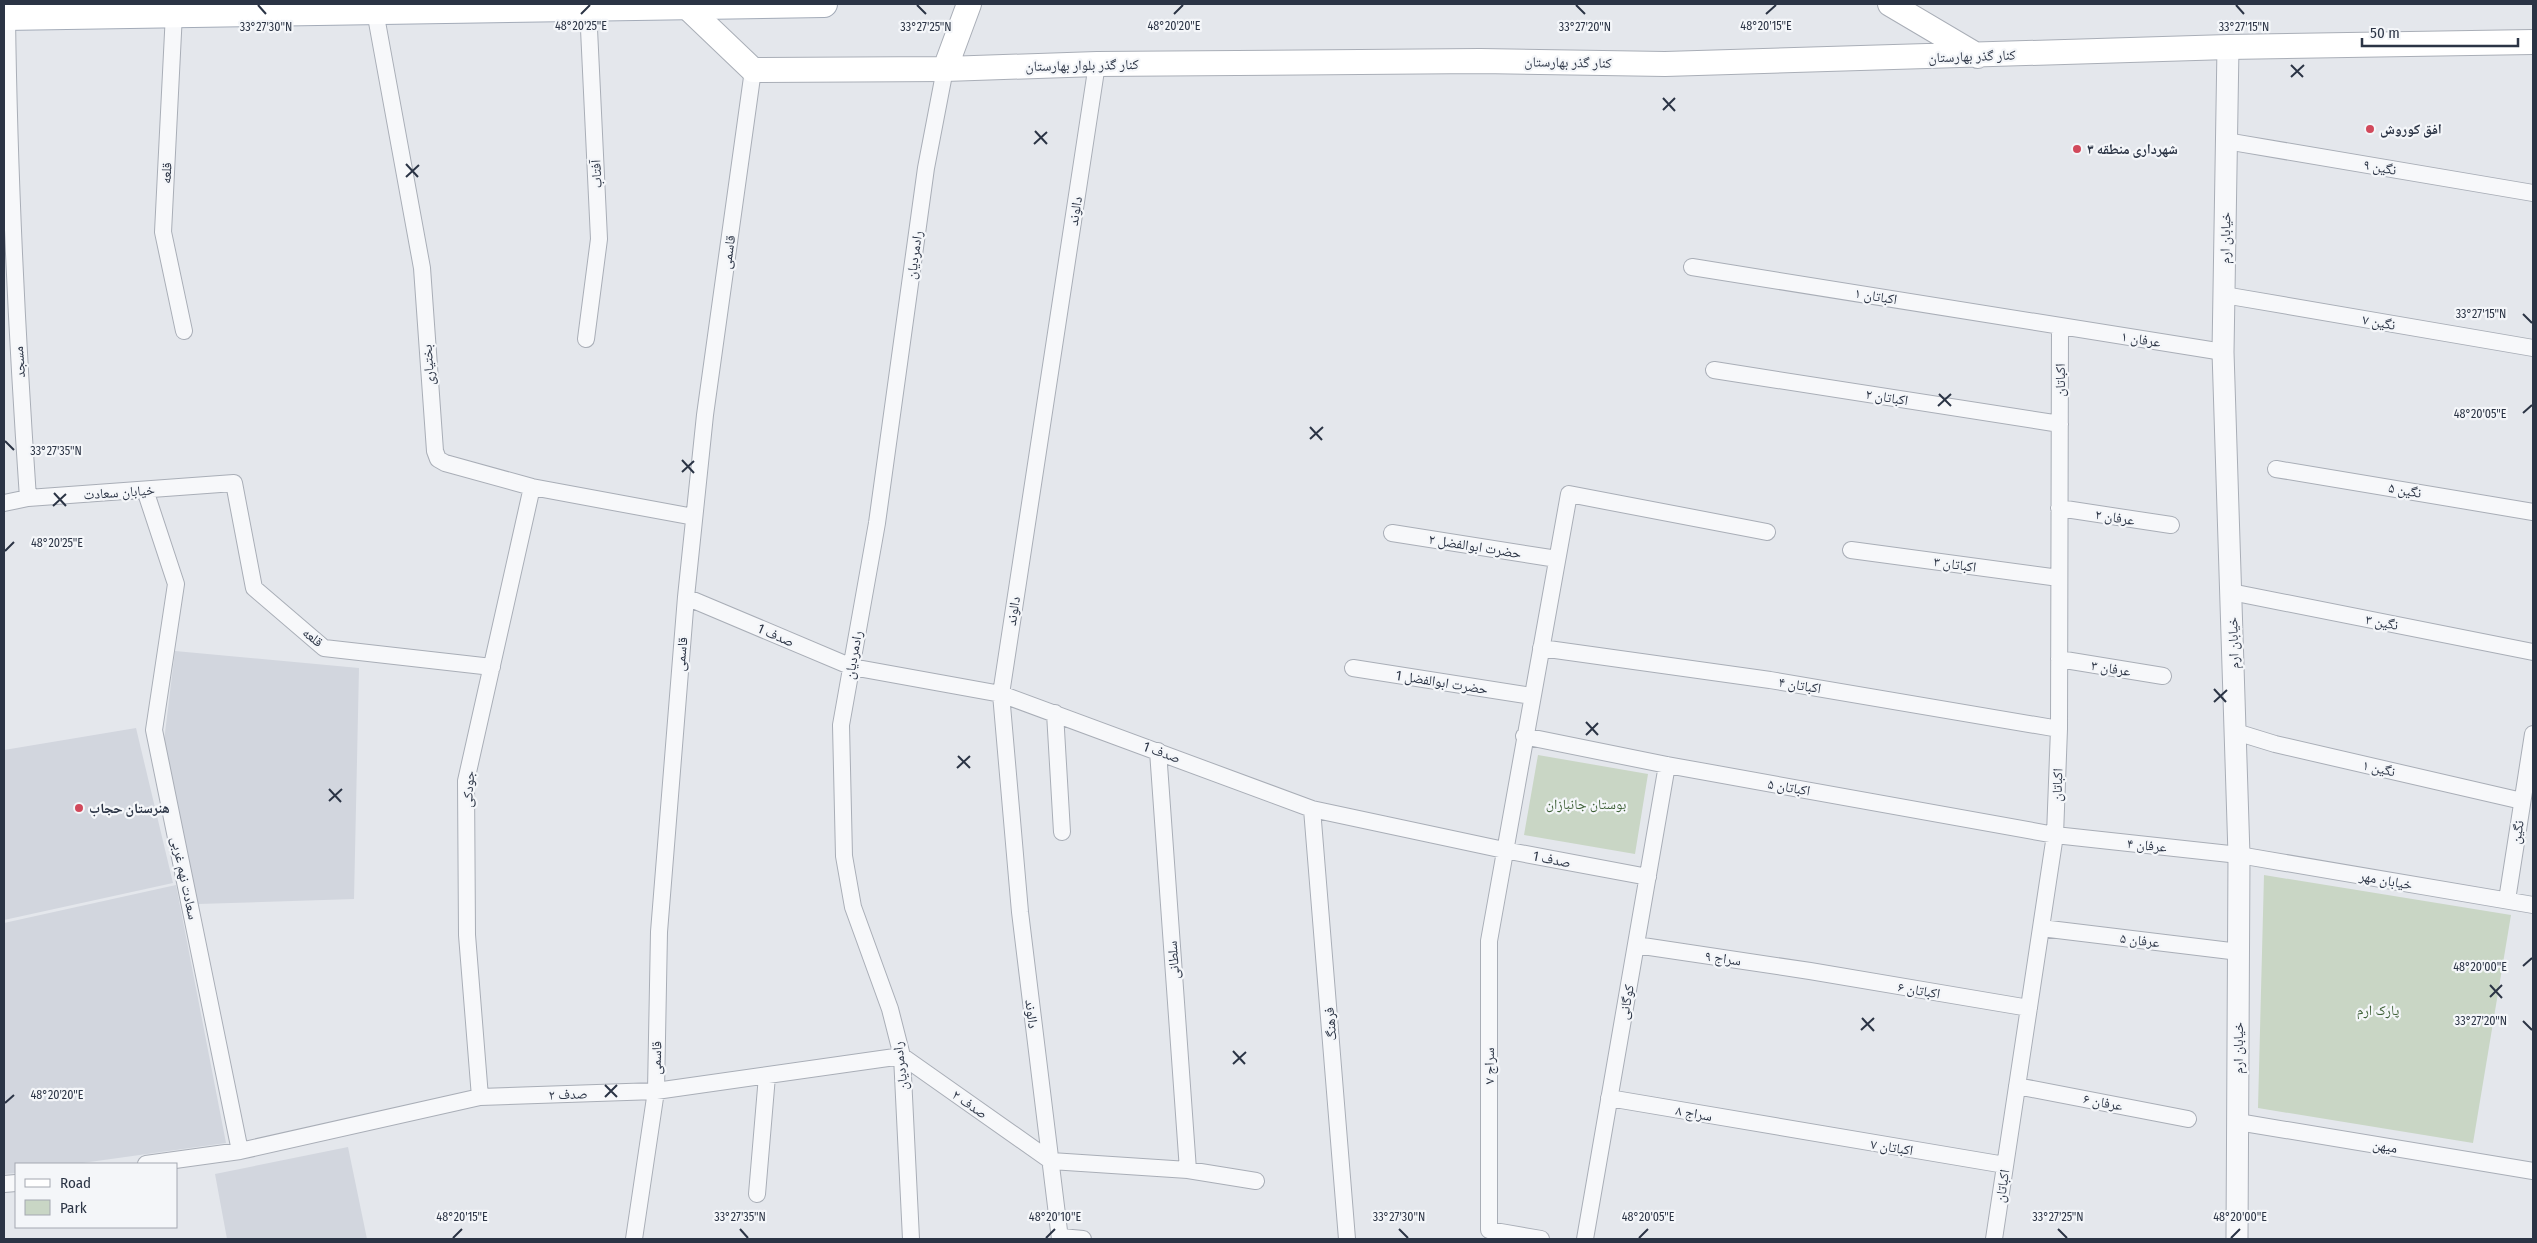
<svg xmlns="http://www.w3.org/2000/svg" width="2537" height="1243" viewBox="0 0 2537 1243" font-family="'Fira Sans Condensed','Noto Naskh Arabic',sans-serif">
<rect width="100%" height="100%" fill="#e4e7ec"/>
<path fill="#d2d6de" d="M175 651 359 668 354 899 198 904 164 741Z
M136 728 173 883 4 920V750Z
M176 885 226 1143 75 1164H16V1173L4 1174V923Z
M348 1147 367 1239H227L215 1174Z"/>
<path fill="#c9d6c5" d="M1538 755 1648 774 1635 854 1524 835Z
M2264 875 2511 915 2473 1143 2258 1108Z"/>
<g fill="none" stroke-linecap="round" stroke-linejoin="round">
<defs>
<path id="minor" d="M375 11 422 268 435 451 438 459 445 463 532 487 694 517
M174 13 163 232 184 331
M7 16C9 177 17 338 28 498
M2226 141 2533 193
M1692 267 2223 352
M2224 295 2533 348
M586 339 599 239 588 8
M1714 370 2060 424
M2276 469 2533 512
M145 490 176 584 154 730 240 1151
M4 503 28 498 234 483 254 588 324 648 492 667
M2059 508 2171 525
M1392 533 1557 559
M1851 550 2059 578
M2231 592 2533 652
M686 597 852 667 1001 694 1312 809 1504 850 1648 877
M1541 648 1770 680 2059 729
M2059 659 2163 676
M1353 668 1532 696
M1055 713 1062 832
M2236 732 2275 744 2522 801
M1524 736 1667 765 2055 835 2239 855 2533 905
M1158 751 1188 1170
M1312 809 1347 1239
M2507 900 2533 734
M2041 928 2239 952
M1636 945 1810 971 2029 1008
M2017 1086 2188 1119
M480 1097 467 935 466 781 532 487
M1609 1098 2005 1165
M2238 1122 2533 1171
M1051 1161 1188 1170 1256 1181
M146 1164 240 1151 480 1097 656 1091 902 1056 1051 1161
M4 1184 16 1183
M757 1194 767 1076
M1061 1237 1083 1239
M634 1239 656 1091 659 932 686 597 705 415 753 70
M911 1239 902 1056 890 1009 853 907 844 856 841 725 877 523 926 168 945 69
M1060 1239 1020 912 1001 694 1097 64
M1541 1239 1489 1230V941L1569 494 1767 532
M1585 1239 1667 765
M1994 1239 2055 835 2059 729 2060 326"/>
<path id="tertiary" d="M2228 47 2223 352 2239 855 2237 1239"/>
<path id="secondary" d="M1890 4 1978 56
M686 6 753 70 945 69 1097 64 1480 61 1665 64 2228 47 2533 42
M945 69 969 4"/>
<path id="primary" d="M4 17 824 4"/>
</defs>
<use href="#minor" stroke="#a9aeb7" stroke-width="18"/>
<use href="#tertiary" stroke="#a9aeb7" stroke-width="23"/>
<use href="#secondary" stroke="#a9aeb7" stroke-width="26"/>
<use href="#primary" stroke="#a3abb8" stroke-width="28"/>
<use href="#minor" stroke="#f7f8fa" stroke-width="16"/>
<use href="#tertiary" stroke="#f7f8fa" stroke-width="21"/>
<use href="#secondary" stroke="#fff" stroke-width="24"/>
<use href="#primary" stroke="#fff" stroke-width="26"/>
</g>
<path fill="none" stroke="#2b3445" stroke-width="2" d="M258 5 266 14M917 5 926 14M1576 5 1585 14M2236 5 2244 14M581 14 590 5M1174 14 1183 5M1766 14 1776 5M2291 65 2303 77M2291 77 2304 65M1663 98 1675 111M1663 110 1675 98M1035 131 1047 144M1034 144 1047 132M406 164 418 177M406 177 419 165M2523 314 2532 323M1939 394 1951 406M1938 406 1951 394M2523 413 2532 405M1310 427 1322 440M1310 439 1323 427M5 441 14 450M682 460 694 473M682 472 694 461M54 493 66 506M53 506 66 494M5 551 14 542M2214 689 2226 702M2214 702 2227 690M1586 722 1598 735M1586 735 1598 723M958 756 970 768M957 768 970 756M329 789 341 802M329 801 342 789M2523 966 2532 958M2490 985 2502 998M2490 997 2502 985M1862 1018 1874 1031M2523 1021 2532 1030M1861 1030 1874 1018M1233 1051 1245 1064M1233 1064 1246 1052M605 1085 617 1097M605 1097 617 1085M5 1103 14 1095M740 1229 748 1238M1399 1229 1408 1238M2058 1229 2067 1238M453 1238 462 1229M1046 1238 1055 1229M1639 1238 1648 1229M2231 1238 2240 1229"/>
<g fill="#d1495b" stroke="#f4f6f9" stroke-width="2">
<circle cx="2370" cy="129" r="5"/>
<circle cx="2077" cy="149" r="5"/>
<circle cx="79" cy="808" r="5"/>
</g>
<g text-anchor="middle" stroke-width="4.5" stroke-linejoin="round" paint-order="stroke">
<g font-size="14" fill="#2b3445" stroke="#f4f6f9">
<text transform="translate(1972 56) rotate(-2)" y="5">کنار گذر بهارستان</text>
<text transform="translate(1568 62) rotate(1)" y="5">کنار گذر بهارستان</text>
<text transform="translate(1082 65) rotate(-1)" y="5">کنار گذر بلوار بهارستان</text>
<text transform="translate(2380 167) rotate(10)" y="5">نگین ۹</text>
<text transform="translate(166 173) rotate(-87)" y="5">قلعه</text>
<text transform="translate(596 174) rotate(-93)" y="5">آفتاب</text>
<text transform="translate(1075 211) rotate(-81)" y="5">دالوند</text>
<text transform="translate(2225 238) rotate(-89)" y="5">خیابان ارم</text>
<text transform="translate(728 252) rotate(-82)" y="5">قاسمی</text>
<text transform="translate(914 255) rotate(-82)" y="5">رادمردیان</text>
<text transform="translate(1876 296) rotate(9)" y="5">اکباتان ۱</text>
<text transform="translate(2379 322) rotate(10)" y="5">نگین ۷</text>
<text transform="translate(2141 339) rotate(9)" y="5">عرفان ۱</text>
<text transform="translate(19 362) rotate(-94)" y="5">مسجد</text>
<text transform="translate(428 365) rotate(-94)" y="5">بختیاری</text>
<text transform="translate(2060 380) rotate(-90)" y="5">اکباتان</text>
<text transform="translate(1887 397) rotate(9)" y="5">اکباتان ۲</text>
<text transform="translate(2405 490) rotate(10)" y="5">نگین ۵</text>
<text transform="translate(119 492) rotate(-4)" y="5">خیابان سعادت</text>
<text transform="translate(2115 517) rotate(9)" y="5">عرفان ۲</text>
<text transform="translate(1475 546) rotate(9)" y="5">حضرت ابوالفضل ۲</text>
<text transform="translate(1955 564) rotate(8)" y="5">اکباتان ۳</text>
<text transform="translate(1013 611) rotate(-81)" y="5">دالوند</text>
<text transform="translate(2382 622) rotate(11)" y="5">نگین ۳</text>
<text transform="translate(776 635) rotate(23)" y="5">صدف 1</text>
<text transform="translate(313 637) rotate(38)" y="5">قلعه</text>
<text transform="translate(2233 643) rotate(-92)" y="5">خیابان ارم</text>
<text transform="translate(681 654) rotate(-85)" y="5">قاسمی</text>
<text transform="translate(853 655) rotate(-80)" y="5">رادمردیان</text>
<text transform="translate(2111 668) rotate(9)" y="5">عرفان ۳</text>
<text transform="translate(1442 682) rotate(9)" y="5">حضرت ابوالفضل 1</text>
<text transform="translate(1800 685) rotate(9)" y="5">اکباتان ۴</text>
<text transform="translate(1162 752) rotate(20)" y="5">صدف 1</text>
<text transform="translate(2379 768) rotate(13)" y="5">نگین ۱</text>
<text transform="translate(2057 785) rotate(-88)" y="5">اکباتان</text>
<text transform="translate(1789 787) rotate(10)" y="5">اکباتان ۵</text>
<text transform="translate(468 789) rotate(-86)" y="5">جودکی</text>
<text transform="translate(2517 832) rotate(-81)" y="5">نگین</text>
<text transform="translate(2147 845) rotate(6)" y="5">عرفان ۴</text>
<text transform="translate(1552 859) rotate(11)" y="5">صدف 1</text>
<text transform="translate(185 878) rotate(78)" y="5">سعادت نهم غربی</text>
<text transform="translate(2386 880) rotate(10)" y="5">خیابان مهر</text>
<text transform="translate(2140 940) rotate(7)" y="5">عرفان ۵</text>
<text transform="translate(1723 958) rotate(8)" y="5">سراج ۹</text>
<text transform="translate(1173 960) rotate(-94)" y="5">سلطانی</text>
<text transform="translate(1919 990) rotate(10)" y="5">اکباتان ۶</text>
<text transform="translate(1626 1002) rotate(-80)" y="5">کوگانی</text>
<text transform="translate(1032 1014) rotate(83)" y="5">دالوند</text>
<text transform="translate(1330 1024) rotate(-95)" y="5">فرهنگ</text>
<text transform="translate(2238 1048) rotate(-90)" y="5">خیابان ارم</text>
<text transform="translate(656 1058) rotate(-89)" y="5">قاسمی</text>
<text transform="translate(900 1066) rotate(-97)" y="5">رادمردیان</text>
<text transform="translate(1489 1066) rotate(-90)" y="5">سراج ۷</text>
<text transform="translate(568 1094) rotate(-2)" y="5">صدف ۲</text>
<text transform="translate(2103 1102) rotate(11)" y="5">عرفان ۶</text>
<text transform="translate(970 1104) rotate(35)" y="5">صدف ۲</text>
<text transform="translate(1694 1113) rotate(10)" y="5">سراج ۸</text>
<text transform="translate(2385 1146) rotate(9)" y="5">میهن</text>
<text transform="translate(1892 1147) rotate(9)" y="5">اکباتان ۷</text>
<text transform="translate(2002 1186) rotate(-81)" y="5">اکباتان</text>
</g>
<g font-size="14" font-weight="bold" fill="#2b3445" stroke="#f4f6f9" text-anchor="start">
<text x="2380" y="134">افق کوروش</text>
<text x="2087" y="154">شهرداری منطقه ۳</text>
<text x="89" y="813">هنرستان حجاب</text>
</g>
<g font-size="14" fill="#3f6138" stroke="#f4f6f9">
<text x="1586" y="809">بوستان جانبازان</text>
<text x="2378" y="1015">پارک ارم</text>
</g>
</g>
<g font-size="12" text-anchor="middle" fill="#2b3445" stroke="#f4f6f9" stroke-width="4.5" stroke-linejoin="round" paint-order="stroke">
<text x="581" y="30">48°20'25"E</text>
<text x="1174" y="30">48°20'20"E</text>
<text x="1766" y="30">48°20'15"E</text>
<text x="266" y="31">33°27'30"N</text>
<text x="926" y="31">33°27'25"N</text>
<text x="1585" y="31">33°27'20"N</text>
<text x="2244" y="31">33°27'15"N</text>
<text x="2481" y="318">33°27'15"N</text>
<text x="2480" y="418">48°20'05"E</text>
<text x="56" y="455">33°27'35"N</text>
<text x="57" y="547">48°20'25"E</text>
<text x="2480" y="971">48°20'00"E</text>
<text x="2481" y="1025">33°27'20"N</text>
<text x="57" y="1099">48°20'20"E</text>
<text x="740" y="1221">33°27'35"N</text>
<text x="1399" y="1221">33°27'30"N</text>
<text x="2058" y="1221">33°27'25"N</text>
<text x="462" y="1221">48°20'15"E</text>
<text x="1055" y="1221">48°20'10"E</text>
<text x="1648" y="1221">48°20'05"E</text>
<text x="2240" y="1221">48°20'00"E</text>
</g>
<rect width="2537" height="1243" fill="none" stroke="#2b3445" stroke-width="10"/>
<rect x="15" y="1163" width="162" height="65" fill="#f4f6f9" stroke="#a4a8b1"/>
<rect x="25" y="1179" width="25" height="8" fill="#ffffff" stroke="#a4a8b1"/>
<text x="60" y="1188" font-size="15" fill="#2b3445">Road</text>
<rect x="25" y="1200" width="25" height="15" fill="#c9d6c5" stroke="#a4a8b1"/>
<text x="60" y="1213" font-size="15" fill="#2b3445">Park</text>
<path d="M2362 38v8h156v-8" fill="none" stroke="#2b3445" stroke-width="2.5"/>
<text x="2370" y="38" font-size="15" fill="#2b3445" stroke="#f4f6f9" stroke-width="4" paint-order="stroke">50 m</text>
</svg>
